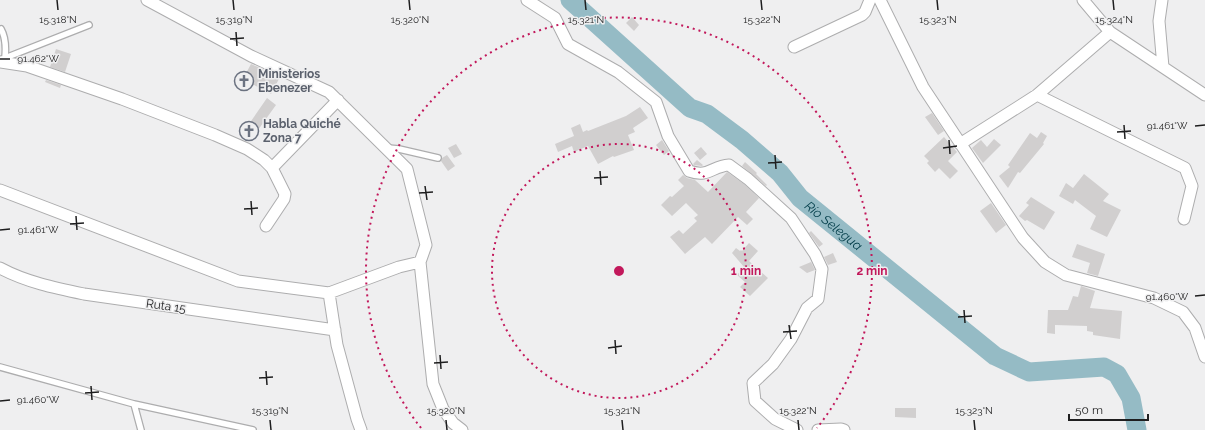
<svg xmlns="http://www.w3.org/2000/svg" width="1205" height="430" viewBox="0 0 1205 430" font-family="Raleway,sans-serif">
<rect width="100%" height="100%" fill="#efeff0"/>
<g fill="none" stroke-linecap="round" stroke-linejoin="round">
<path stroke="#95bbc5" stroke-width="19" id="s1" d="M570 0 690 108 707 114 742 140 780 173 800 198 995 356 1029 372 1104 367 1117 374 1131 398 1137 430"/>
</g>
<path fill="#d1cfcf" d="M632 17 639 25 634 31 626 23Z
M56 49 71 54 65 72 50 67Z
M251 64 280 77 271 94 243 79Z
M46 80 61 85 60 88 45 82Z
M267 98 276 105 258 130 249 124Z
M640 107 648 118 633 128 635 132 628 135 634 150 614 157 613 156 598 164 588 146 574 152 572 146 558 152 555 144 574 136 571 128 580 124 583 132 587 130 588 131 626 116Z
M932 113 944 131 938 135 925 117Z
M1041 132 1047 136 1043 143 1044 144 1020 173 1018 172 1008 188 999 176 1010 167 1008 165 1030 133 1037 138Z
M944 137 957 152 948 161 958 171 950 179 939 168 935 172 927 163 929 161 924 156Z
M994 139 1001 145 983 163 972 148 981 140 987 147Z
M662 140 669 151 664 155 656 145Z
M456 144 462 154 454 158 448 148Z
M701 147 707 154 700 160 694 153Z
M447 155 455 166 448 171 441 161 442 158Z
M697 160 703 165 702 166 694 165 693 164Z
M745 162 757 173 756 174 767 185 766 186 742 166Z
M727 172 744 184 759 198 746 212 753 219 747 225 738 217 712 244 705 237 685 254 670 237 679 230 683 234 697 221 694 218 698 215 686 203 672 216 661 205 670 196 672 197 684 186 678 180 683 175 687 178 695 180 708 192Z
M1084 174 1109 194 1103 201 1121 210 1107 237 1090 229 1096 216 1075 200 1073 204 1059 196 1066 183 1073 188Z
M1031 197 1055 212 1044 230 1027 220 1025 221 1019 216 1029 205 1026 203Z
M991 203 1006 225 996 233 980 211Z
M811 231 823 244 819 247 809 233Z
M749 243 758 251 749 261 768 278 750 296 740 287 745 282 737 275 744 267 732 253 736 248 740 251 741 250 742 251Z
M1077 244 1105 254 1098 276 1087 273 1090 263 1072 257Z
M833 253 837 262 828 265 824 257Z
M811 262 815 270 807 273 799 267Z
M1081 286 1095 291 1090 308 1122 311 1120 339 1093 335V332L1087 331V326L1055 325V334L1047 333 1048 310H1068L1073 296 1078 297Z
M895 408H916V418L895 417Z"/>
<g fill="none" stroke-linecap="round" stroke-linejoin="round">
<defs>
<path id="service" d="M1 29C6 38 6 47 5 57
M0 60 89 25
M388 148 399 149 438 158
M0 367 134 404 141 430
M134 404 253 430"/>
<path id="minor" d="M147 0 251 56 329 92 407 169 426 245 420 262 433 384 443 409 453 423 462 430
M527 0 555 18 568 44 618 72 656 102 668 136 689 171C709 178 712 166 729 165L748 179 791 218 815 254 822 269 818 299 807 308 791 339 773 364 753 383 755 401 775 419 797 430
M880 0 923 87 1023 238 1045 262 1066 275 1154 298 1183 312 1195 328 1205 357
M1083 0 1110 32 1205 95
M1162 0 1159 21 1163 67
M794 47 862 15 865 12 870 0
M0 62 27 66 122 99 215 135 247 149 264 160 272 168 285 194 284 199 266 226
M1037 95 1185 168 1192 186 1184 219
M960 144 1037 95 1110 32
M272 168 338 100
M0 190 238 281 329 293 399 267 420 262
M0 268C26 282 55 288 84 294L335 330
M329 293 337 345 357 419 361 430
M818 430 841 429 844 430"/>
</defs>
<use href="#service" stroke="#adadae" stroke-width="8"/>
<use href="#minor" stroke="#adadae" stroke-width="13"/>
<use href="#service" stroke="#fff" stroke-width="5.5"/>
<use href="#minor" stroke="#fff" stroke-width="11"/>
</g>
<path fill="none" stroke="#1e1e1f" stroke-width="1.5" d="M57 0 58 10M233 0 234 10M409 0 410 10M585 0 586 10M761 0 762 10M937 0 938 10M1113 0 1114 10M236 32 237 46M230 39 244 38M0 59H10M1124 125 1125 139M1195 126 1205 125M1117 132 1131 131M949 140 950 154M943 148 957 146M775 155 776 169M768 163 782 162M600 171 601 185M594 178 608 177M425 186 427 200M419 193 433 192M251 201 252 215M244 209 258 208M76 216 77 230M70 224 84 223M0 230 10 229M1195 296 1205 295M964 310 965 323M958 317 972 316M789 325 791 339M783 332 797 331M615 340 616 354M608 348 622 346M440 355 441 369M434 363 448 362M266 371 267 385M259 378 273 377M91 386 92 400M85 393 99 392M0 401 10 400M270 420 271 430M446 420 447 430M622 420 623 430M798 420 799 430M974 420 975 430"/>
<g fill="none" stroke="#c2185b" stroke-width="2" stroke-dasharray="2 4">
<circle cx="619" cy="271" r="127"/>
<path d="M421 428A253 253 0 1 1 817 428"/>
</g>
<defs>
<symbol id="church-ring" viewBox="-11 -11 22 22"><circle r="9.5" fill="#efeff0" stroke="#6b7280" stroke-width="1.5"/><path d="M-1.2-6h2.4v3.5h3.3v2.4h-3.3V6h-2.4V-.1h-3.3v-2.4h3.3Z" fill="#6b7280"/></symbol>
</defs>
<g fill-rule="evenodd">
<use href="#church-ring" x="233" y="70" width="22" height="22"/>
<use href="#church-ring" x="238" y="120" width="22" height="22"/>
</g>
<g text-anchor="middle" stroke-width="3" stroke-linejoin="round" paint-order="stroke">
<g font-size="12" font-weight="bold" fill="#5b616d" stroke="#efeff0" text-anchor="start">
<text x="258" y="78">Ministerios<tspan x="258" dy="14">Ebenezer</tspan></text>
<text x="263" y="128">Habla Quiché<tspan x="263" dy="14">Zona 7</tspan></text>
</g>
<g font-size="12" fill="#1e1e1f" stroke="#efeff0">
<text transform="translate(166 306) rotate(8)" y="4">Ruta 15</text>
</g>
<g font-size="13" font-style="italic" fill="#033e4a" stroke="#efeff0">
<text dy="5" stroke="none"><textPath href="#s1" startOffset="349">Río Selegua</textPath></text>
</g>
</g>
<g font-size="10" text-anchor="middle" fill="#1e1e1f" stroke="#efeff0" stroke-width="3" stroke-linejoin="round" paint-order="stroke">
<text x="58" y="23">15.318°N</text>
<text x="234" y="23">15.319°N</text>
<text x="410" y="23">15.320°N</text>
<text x="586" y="23">15.321°N</text>
<text x="762" y="23">15.322°N</text>
<text x="938" y="23">15.323°N</text>
<text x="1114" y="23">15.324°N</text>
<text x="38" y="62">91.462°W</text>
<text x="1167" y="129">91.461°W</text>
<text x="38" y="233">91.461°W</text>
<text x="1167" y="300">91.460°W</text>
<text x="38" y="403">91.460°W</text>
<text x="270" y="414">15.319°N</text>
<text x="446" y="414">15.320°N</text>
<text x="622" y="414">15.321°N</text>
<text x="798" y="414">15.322°N</text>
<text x="974" y="414">15.323°N</text>
</g>
<circle cx="619" cy="271" r="6" fill="#c2185b" stroke="#efeff0" stroke-width="2"/>
<g font-size="12" text-anchor="middle" font-weight="bold" fill="#c2185b" stroke="#efeff0" stroke-width="3" stroke-linejoin="round" paint-order="stroke">
<text x="746" y="275">1 min</text>
<text x="872" y="275">2 min</text>
</g>
<path d="M1069 414v6h79v-6" fill="none" stroke="#1e1e1f" stroke-width="2"/>
<text x="1075" y="414" font-size="12" fill="#1e1e1f" stroke="#efeff0" stroke-width="3" paint-order="stroke">50 m</text>
</svg>
